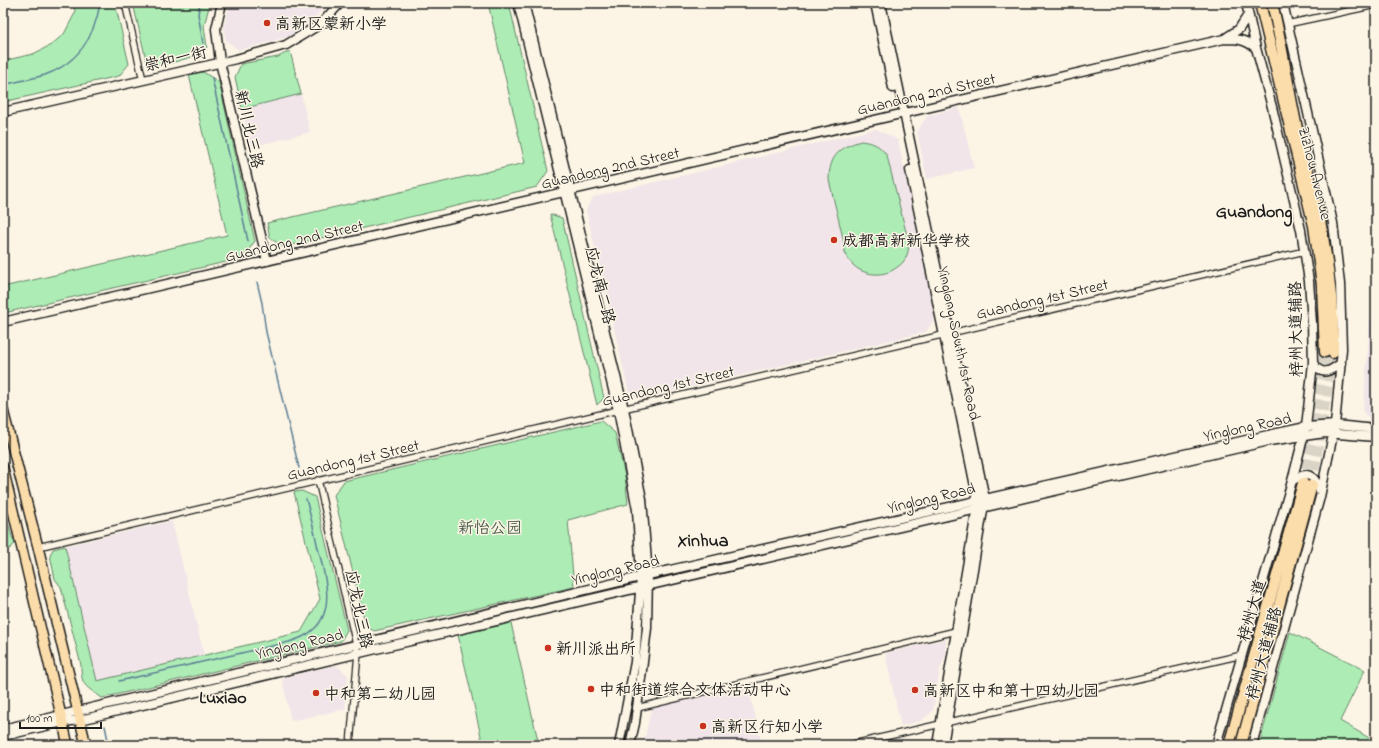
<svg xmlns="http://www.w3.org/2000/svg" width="1379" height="748" viewBox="0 0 1379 748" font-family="'Indie Flower','LXGW WenKai TC',sans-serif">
<rect width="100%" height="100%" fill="#fcf5e5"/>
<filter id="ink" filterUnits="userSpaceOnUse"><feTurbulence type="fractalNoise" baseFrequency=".025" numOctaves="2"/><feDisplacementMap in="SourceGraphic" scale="8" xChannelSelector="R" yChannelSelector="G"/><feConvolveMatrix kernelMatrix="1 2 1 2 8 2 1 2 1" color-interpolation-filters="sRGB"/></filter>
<g filter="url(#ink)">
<path fill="#f1e5e9" d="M231 3H329L304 28 287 37 270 42 239 50 226 41 224 30 226 18Z
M301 94 310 132 251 147 242 109Z
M959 107 974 168 927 179 917 132 927 116Z
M876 129 898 140 935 317 926 332 640 399 629 393 586 210 593 197Z
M1376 318V419H1370L1363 412 1370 320Z
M172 521 204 655 97 681 65 546Z
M946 639 945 657 940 669 933 711 921 721 901 726 885 653Z
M336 665 348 675 345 709 291 721 282 678Z
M748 685 762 745H643L652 707Z"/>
<path fill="#adedb5" stroke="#648468" d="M74 3H115L129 64 119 76 3 102V61L33 54 51 45 64 34 75 13Z
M133 3H210L204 26 207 47 199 55 160 66 146 60Z
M488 3H509L548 171 537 187 283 247 270 238 267 223 525 163Z
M290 51 301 94 242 109 235 77 241 64 278 57Z
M203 72 219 82 255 241 243 258 4 313 3 312V287L227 235 189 75Z
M861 141C874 143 879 144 887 156L909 244C908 258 904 264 891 271 876 278 857 273 848 259 844 253 844 244 843 238 838 219 834 199 829 180 829 157 839 147 861 141Z
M550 214 562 218 604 398 597 405Z
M601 421 615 433 625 476 628 504 568 520 574 587 374 631 366 626 334 495 344 481Z
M302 491 315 497 347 630 341 641 102 698C86 686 81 687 81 665L61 587 55 579 50 555 53 549 65 546 97 681 301 632 320 599 294 492Z
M3 505 12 537 15 543 11 548 3 550Z
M511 623 539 745H483L458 635Z
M1290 632 1365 670 1340 721 1376 742V745H1259Z"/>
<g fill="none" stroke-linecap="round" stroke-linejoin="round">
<path stroke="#5c7e95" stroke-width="1.5" d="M200 3 198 14 203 43
M212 78 248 241
M3 85C17 81 32 79 45 75 78 63 95 36 100 3
M257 282 262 303 266 332 299 468
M119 681 289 642C298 639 307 636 314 629 337 608 323 569 317 544 314 529 310 514 306 499
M105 726 109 745"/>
<path stroke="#dad4c7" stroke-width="10" stroke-dasharray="10 5" stroke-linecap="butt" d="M1303 483 1325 352
M1312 485 1333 353"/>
<defs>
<path id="street" d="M125 3 143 80
M1287 24 1376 5
M318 480 358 653 350 745
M38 547 618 410 1305 251
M637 708 956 631
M849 745 1242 655"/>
<path id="secondary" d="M222 3 216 29 220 62 267 261
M518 3 618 410 637 510 641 577 635 662 619 745
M524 3 624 409 642 499 648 575 647 628 642 670 635 723 630 745
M875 3 893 88
M881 3 985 499 943 745
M1224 39 1239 29 1248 15
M3 112 236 59 286 45 322 23 340 3
M910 170 978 501 937 745
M3 322 1224 39C1238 39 1244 39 1256 48
M1313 363C1321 377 1331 371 1341 363
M1292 481C1307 470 1315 475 1320 491
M3 729 648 575 1268 435 1306 427 1335 425 1376 429
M3 736 63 722 80 720 372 650 1269 441 1325 433 1376 437
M1216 745 1292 481 1306 427 1313 363 1312 323 1309 281 1301 230 1272 107 1256 48 1246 3
M1252 745 1320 497 1335 425 1342 349 1340 284 1333 223 1283 3"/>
<path id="primary" d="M3 410 38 547 86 745
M3 468 68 745"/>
<path id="highway" d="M1260 3 1314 226 1322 285 1325 352
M1272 3C1282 44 1288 87 1297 128 1304 161 1315 193 1321 226 1329 268 1334 310 1333 353
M1229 745 1303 483
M1241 745 1312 485"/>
</defs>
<use href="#street" stroke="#1c1c1c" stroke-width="8"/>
<use href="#secondary" stroke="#1c1c1c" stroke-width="11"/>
<use href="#primary" stroke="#1c1c1c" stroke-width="12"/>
<use href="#highway" stroke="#1c1c1c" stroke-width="13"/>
<use href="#street" stroke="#fcf5e5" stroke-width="5.5"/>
<use href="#secondary" stroke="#fcf5e5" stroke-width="8"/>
<use href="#primary" stroke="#fbddab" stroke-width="9"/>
<use href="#highway" stroke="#fbddab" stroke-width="10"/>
</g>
</g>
<g fill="#c8321e" stroke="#fcf5e5" stroke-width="1.5">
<circle cx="267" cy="23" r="4"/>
<circle cx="834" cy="240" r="4"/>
<circle cx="548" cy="648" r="4"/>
<circle cx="591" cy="689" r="4"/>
<circle cx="915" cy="690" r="4"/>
<circle cx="316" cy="693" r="4"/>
<circle cx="703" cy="726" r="4"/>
</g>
<g text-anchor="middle" stroke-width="3" stroke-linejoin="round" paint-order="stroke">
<g font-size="16" fill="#1c1c1c" stroke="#fcf5e5" text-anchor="start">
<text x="275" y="29">高新区蒙新小学</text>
<text x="842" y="246">成都高新新华学校</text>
<text x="556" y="654">新川派出所</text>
<text x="599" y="695">中和街道综合文体活动中心</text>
<text x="923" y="696">高新区中和第十四幼儿园</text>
<text x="324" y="699">中和第二幼儿园</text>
<text x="711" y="732">高新区行知小学</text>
</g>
<g font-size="16" fill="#1c1c1c" stroke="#fcf5e5">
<text transform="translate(175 58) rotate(-13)" y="6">崇和一街</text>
<text transform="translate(926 93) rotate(-13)" y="6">Guandong 2nd Street</text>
<text transform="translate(250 129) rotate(77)" y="6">新川北三路</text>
<text transform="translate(610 167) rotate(-13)" y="6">Guandong 2nd Street</text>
<text transform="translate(1316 173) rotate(76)" y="6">Zizhou Avenue</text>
<text transform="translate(294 240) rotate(-13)" y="6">Guandong 2nd Street</text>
<text transform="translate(601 285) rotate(76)" y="6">应龙南二路</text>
<text transform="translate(1042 298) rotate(-13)" y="6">Guandong 1st Street</text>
<text transform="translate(1295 329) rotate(-91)" y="6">梓州大道辅路</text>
<text transform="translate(960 343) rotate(78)" y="6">Yinglong South 1st Road</text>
<text transform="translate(668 385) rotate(-13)" y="6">Guandong 1st Street</text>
<text transform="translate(1247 426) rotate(-12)" y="6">Yinglong Road</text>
<text transform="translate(353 459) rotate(-13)" y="6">Guandong 1st Street</text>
<text transform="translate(931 497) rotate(-13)" y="6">Yinglong Road</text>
<text transform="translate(615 569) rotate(-13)" y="6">Yinglong Road</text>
<text transform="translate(360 609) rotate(78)" y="6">应龙北三路</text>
<text transform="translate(1251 610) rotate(-74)" y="6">梓州大道</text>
<text transform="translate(299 643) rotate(-13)" y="6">Yinglong Road</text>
<text transform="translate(1263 653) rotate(-75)" y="6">梓州大道辅路</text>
</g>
<g font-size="16" fill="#485b4a" stroke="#fcf5e5">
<text x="490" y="533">新怡公园</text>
</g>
<g font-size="18" font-weight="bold" fill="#1c1c1c" stroke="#fcf5e5">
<text x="1254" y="217">Guandong</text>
<text x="703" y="546">Xinhua</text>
<text x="223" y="703">Luxiao</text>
</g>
</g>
<rect width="1379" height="748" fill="none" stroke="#fcf5e5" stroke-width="16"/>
<rect x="8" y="8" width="1363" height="732" fill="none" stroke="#1c1c1c" stroke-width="1.5" filter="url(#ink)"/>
<path d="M20 722v6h81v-6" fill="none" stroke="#1c1c1c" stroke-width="2"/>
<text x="26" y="722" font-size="12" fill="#1c1c1c" stroke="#fcf5e5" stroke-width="3" paint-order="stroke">100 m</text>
</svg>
